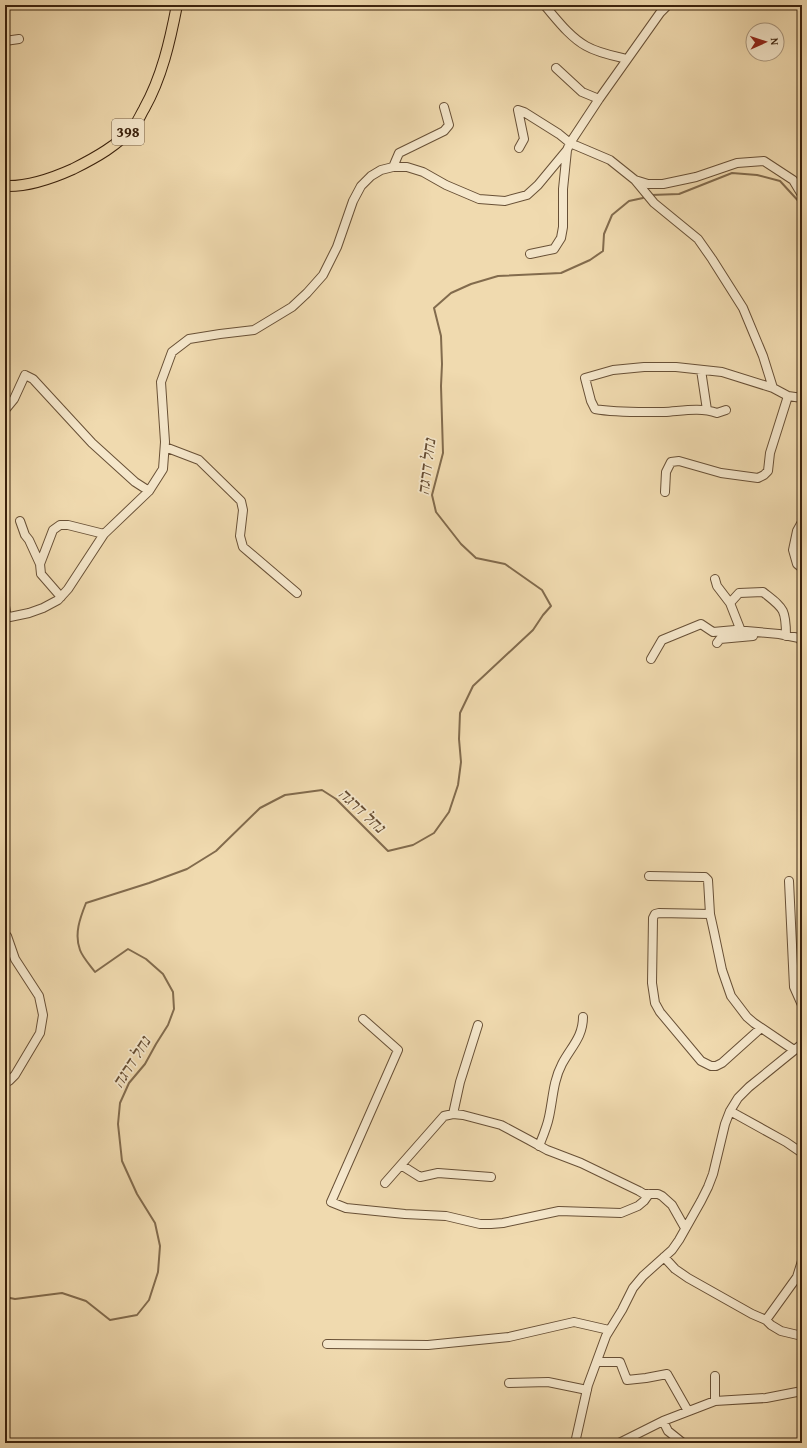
<svg xmlns="http://www.w3.org/2000/svg" width="807" height="1448" viewBox="0 0 807 1448" font-family="'Gentium Book Plus','Frank Ruhl Libre',serif">
<rect width="100%" height="100%" fill="#f0daaf"/>
<filter id="stains"><feTurbulence type="fractalNoise" baseFrequency=".005" numOctaves="4"/><feColorMatrix values="0 0 0 0 .2 0 0 0 0 .09 0 0 0 0 .02 0 0 0 .5 -.17"/></filter>
<radialGradient id="worn" r=".72"><stop offset=".6" stop-color="#630" stop-opacity="0"/><stop offset="1" stop-color="#630" stop-opacity=".3"/></radialGradient>
<g fill="none" stroke-linecap="round" stroke-linejoin="round">
<path stroke="#826b4d" stroke-width="2" d="M651 195 679 194 732 173 757 175 780 181 802 205
M5 1297 15 1299 62 1293 86 1301 110 1320 137 1315 149 1300 158 1272 160 1246 155 1223 137 1194 122 1161 118 1124 120 1103 129 1083 145 1064 156 1044 168 1025 174 1009 173 992 163 974 146 959 128 949 95 972C90 965 83 958 80 950 74 934 80 918 86 903L149 883 187 869 216 851 260 808 285 795 322 790 336 799 388 851 413 845 434 833 449 812 458 785 461 762 459 739 460 713 473 686 533 630 543 615 551 606 542 590 505 564 476 558 461 544 436 512 432 495 443 453 441 386 442 364 441 336 434 308 451 293 471 284 498 276 561 273 590 260 603 251 604 234 612 215 629 201 643 198"/>
<defs>
<path id="minor" d="M546 7C558 21 570 37 586 46 598 53 614 56 627 59
M5 41 19 39
M556 68 582 92 599 99
M519 148 524 139 518 110 524 112 559 134 570 143 610 160 635 180 648 184H663L696 177 737 163 764 161 793 180 802 195
M393 167 399 153 444 131 449 125 444 107
M635 180 654 203 698 239 712 259 743 308 763 356 773 388 788 396 802 398
M530 254 554 249 561 238 563 227V189L567 150
M701 370 707 410
M5 410 14 399 25 375 33 379 92 443 135 482 149 491
M726 410 717 413C700 407 682 411 664 412 642 412 617 413 595 409L591 401 585 378 613 370 644 367H676L722 372 773 388
M165 447 199 460 241 501 243 510 240 536 243 547 297 593
M665 492 666 472 671 462 679 461 721 473 758 478 764 475 768 471 770 453 788 396
M20 521 25 535 29 540 40 564
M802 522 797 531 793 550 797 564 802 568
M715 579 717 586 730 603 741 631
M61 597 41 574 40 564 53 530 60 525H68L104 534
M730 603 739 593 763 592C783 608 786 608 786 636
M5 606 7 618
M5 618 29 613 43 608 58 600 68 589 104 534 149 491 163 469 165 442 161 382 172 352 189 339 220 334 254 330 292 307 307 293 323 275 337 247 353 201 361 186 371 176 381 170 393 167H407L423 172 446 185 479 199 505 201 527 195 538 185 567 150 570 143 599 99 660 13 668 5
M717 643 720 639 753 636
M651 659 662 640 701 624 713 632 735 630 779 634 799 638 802 642
M649 876 702 877H705L708 880 710 914 714 932 722 970 731 996 747 1017 754 1023 794 1050
M789 881 794 987 802 1005
M710 914 659 913 655 914 653 918 652 983 655 1003 660 1012 701 1061 711 1066H716L722 1063 761 1028
M363 1019 398 1050 331 1202 346 1208 405 1214 446 1216 480 1224H491L503 1223 559 1211 621 1213 638 1206 644 1201 649 1194
M5 1081H9L15 1075 40 1033 43 1015 39 996 15 959 7 936
M730 1111 786 1142 802 1153
M453 1114 460 1082 478 1025
M539 1146C543 1136 547 1127 549 1117 553 1099 553 1081 562 1064 571 1047 583 1037 583 1017
M401 1165 420 1177 438 1173 491 1177
M385 1183 444 1116 453 1114 463 1115 501 1125 529 1140 547 1150 581 1163 639 1191 644 1194H658L662 1196 672 1205 685 1228
M664 1257 675 1269 688 1278 752 1314 766 1320 771 1325 781 1331 802 1336
M766 1320 797 1277 802 1261
M327 1344 428 1345 509 1337 574 1322 609 1330
M597 1362H620L627 1380 646 1378 667 1374 688 1411
M509 1383 548 1382 587 1390
M715 1401V1376
M663 1421 668 1431 683 1443
M575 1443 588 1385 606 1336 622 1310 633 1288 643 1276 672 1250 679 1240 701 1201 708 1187 713 1174 725 1124 730 1111 738 1098 749 1087 802 1044
M619 1443 663 1421 715 1401 766 1398 802 1391"/>
<path id="major" d="M5 186C27 187 53 178 73 169 95 158 119 145 135 125 138 121 141 114 144 109 162 77 170 41 177 5"/>
</defs>
<use href="#minor" stroke="#685036" stroke-width="10"/>
<use href="#major" stroke="#3b220d" stroke-width="12"/>
<use href="#minor" stroke="#f5e7cb" stroke-width="8"/>
<use href="#major" stroke="#f0daaf" stroke-width="10"/>
</g>
<g text-anchor="middle" stroke-width="3.5" stroke-linejoin="round" paint-order="stroke">
<rect fill="#f5e7cb" stroke="#735d46" stroke-width="1" x="112" y="119" width="32" height="26" rx="3"/>
<g font-size="15" font-weight="bold" fill="#3b220d">
<text x="128" y="137">398</text>
</g>
<g font-size="17" font-style="italic" fill="#654c32" stroke="#f5e7cb">
<text transform="translate(426 467) rotate(-83)" y="6">נחל דרגה</text>
<text transform="translate(362 810) rotate(43)" y="6">נחל דרגה</text>
<text transform="translate(131 1062) rotate(-58)" y="6">נחל דרגה</text>
</g>
</g>
<rect width="807" height="1448" fill="none" stroke="#f0daaf" stroke-width="20"/>
<rect x="6" y="6" width="795" height="1436" fill="none" stroke="#3b220d" stroke-width="2"/>
<rect x="10" y="10" width="787" height="1428" fill="none" stroke="#3b220d"/>
<g transform="translate(765 42) rotate(87)"><circle r="19" fill="#f5e7cb" stroke="#ab987f"/>
<path d="M0-3L7 15L0 10L-7 15Z" fill="#8f2418"/>
<text y="-6" font-size="11" font-weight="bold" text-anchor="middle" fill="#3b220d">N</text>
</g>
<rect width="100%" height="100%" filter="url(#stains)"/>
<rect width="100%" height="100%" fill="url(#worn)"/>
</svg>
